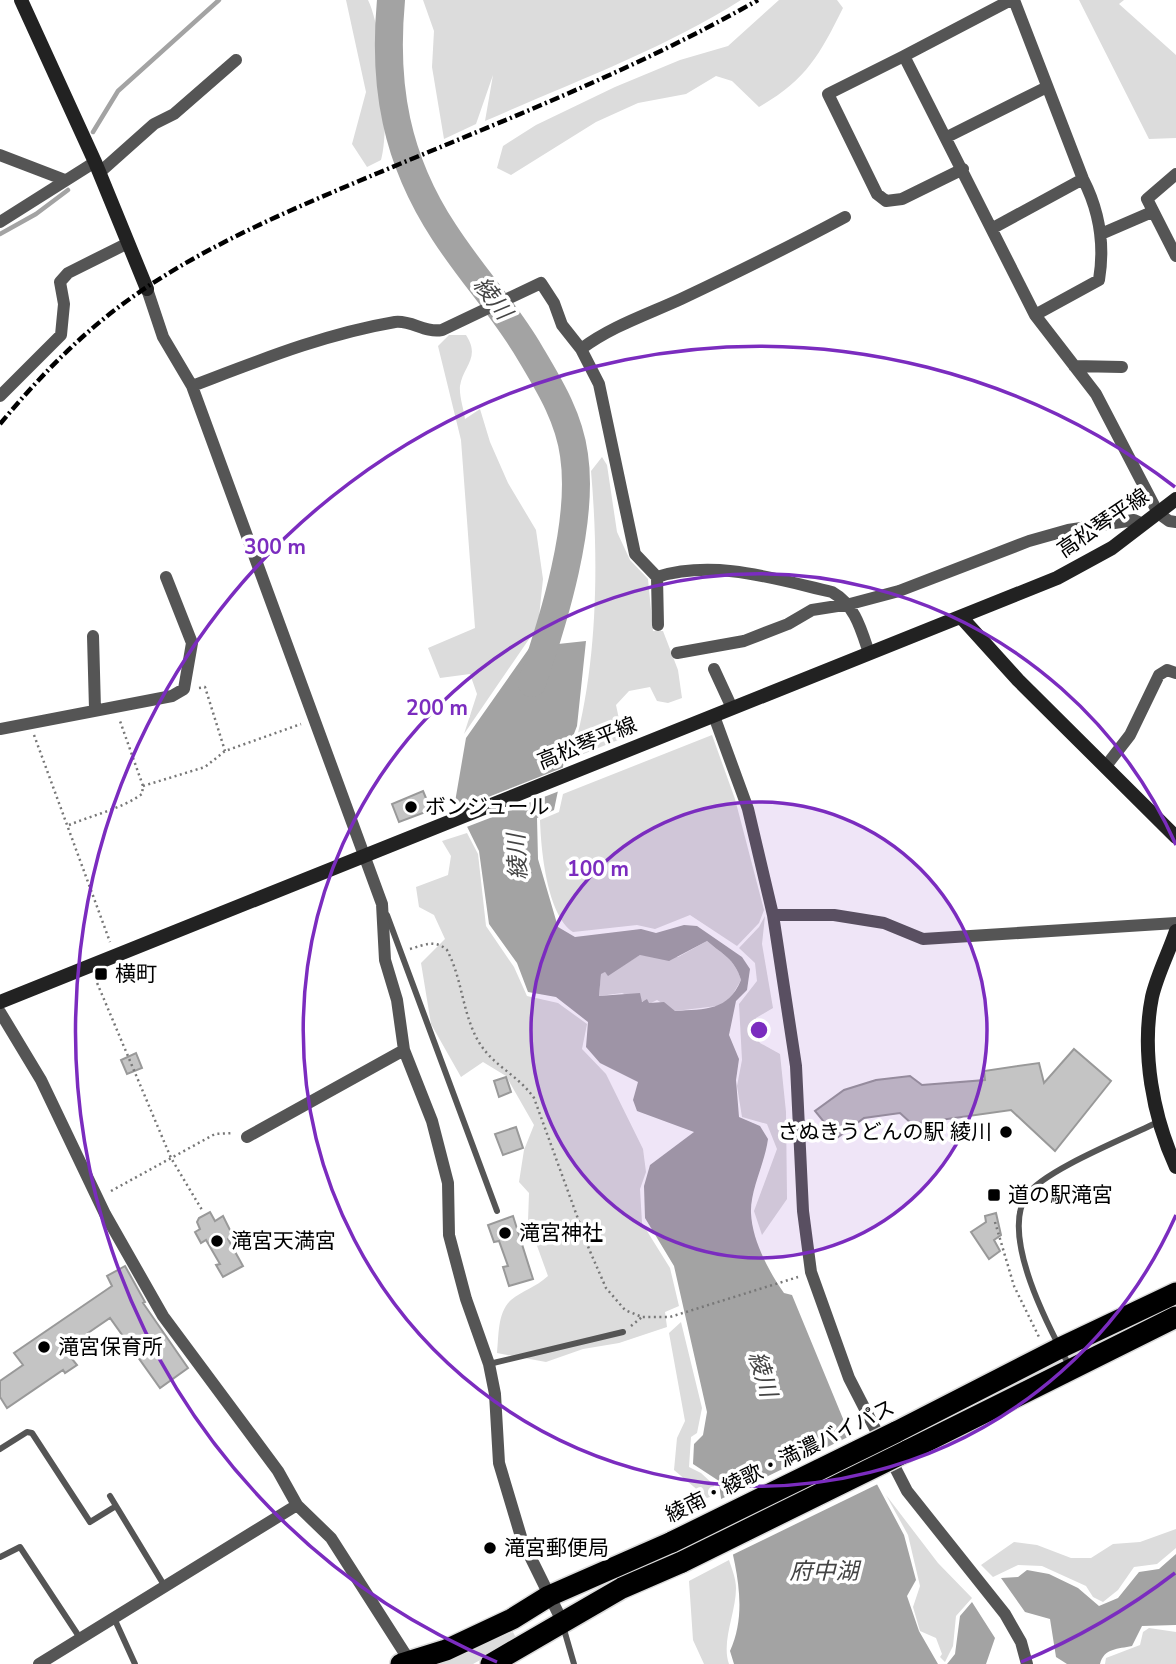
<svg xmlns="http://www.w3.org/2000/svg" width="1176" height="1664" viewBox="0 0 1176 1664" font-family="'Nunito Sans','Noto Sans JP',sans-serif">
<rect width="100%" height="100%" fill="#fff"/>
<path fill="#dcdcdc" d="M346 0H368C383 30 390 128 381 160L367 167 352 144 366 92Z
M423 0H741C662 50 571 83 485 121L493 75 476 124 444 139 432 67 434 31Z
M779 0H837L843 8C819 56 806 80 759 107L732 81 716 76 686 94 638 103 596 122 511 175 497 168 503 146 536 125 615 87 680 60 728 46Z
M1079 0H1124L1119 4 1176 55V138L1149 139Z
M449 335H466C481 358 463 366 460 386 459 396 464 410 465 419L480 409 490 442 508 483 536 530 543 579 538 626 464 734 477 694 470 674 440 678 428 648 475 628 461 440 438 346Z
M602 457 607 465 617 532 630 560 648 579 653 631H663L678 670 682 698 668 703 657 701 650 687 629 691 616 705 623 738 571 759C598 670 599 562 591 471Z
M712 735 735 799 764 910 759 923 737 946 690 915 655 929 637 925 573 932C547 915 541 850 540 820L559 812 563 794Z
M467 833 478 854 486 926 514 967 527 996 558 1003 587 1024 582 1049 606 1074 643 1149 646 1172 640 1189 642 1223 670 1268 679 1306 665 1312 667 1327 619 1343 583 1349 546 1362 497 1353C499 1336 497 1313 511 1300 522 1291 536 1287 548 1276L528 1221 529 1193 519 1182 524 1150 534 1125 506 1076 483 1062 461 1077 431 1024 421 963 445 939 434 915 419 907 416 887 448 875 451 856 442 841Z
M765 916 762 944 773 1008 756 1018 753 1032 760 1043 780 1054 786 1112 787 1199 762 1235 754 1211 777 1149 767 1124 742 1117 737 1086 742 1060 739 1004 757 981 755 963 739 948 759 927Z
M707 941C722 954 735 959 741 980L729 1001 717 1006 675 1011 657 1000 649 1004 622 993 599 996 601 973 605 972 608 975 640 955 678 957Z
M681 1322 702 1408 697 1433 691 1437 689 1467 701 1473 714 1485 713 1496 707 1498 674 1470 677 1438 685 1421 669 1333Z
M886 1495 938 1563 972 1598 956 1616 953 1646 945 1662 940 1657 942 1654 936 1638 920 1631 913 1607 920 1586 908 1535Z
M1176 1529V1548L1157 1564 1134 1567 1118 1590 1103 1602 1093 1597 1086 1586 1042 1566 1018 1565 993 1577 981 1565 1014 1542 1037 1545 1071 1558H1091L1113 1544 1140 1542Z
M729 1560C732 1569 736 1579 736 1588 736 1613 721 1641 729 1664H704L693 1640 689 1581Z
M1149 1628 1176 1632V1664H1105L1106 1658 1140 1645 1143 1632Z
M513 1632 517 1640 473 1664H419L476 1647Z"/>
<path fill="#a3a3a3" fill-rule="evenodd" d="M586 641 577 726 565 757 554 810 537 818 538 859 558 927 575 937 641 929 656 933 684 925 697 926 742 957 750 969 747 990 736 1001 729 1035 739 1059 736 1080 739 1117 760 1126 768 1139C765 1163 750 1190 751 1213 752 1240 769 1272 784 1293L792 1295 846 1426 904 1535 916 1580 907 1596 919 1631 938 1664H734L730 1651C755 1595 723 1538 719 1481L693 1464 694 1444 703 1435 707 1412 674 1266 645 1218 644 1186 650 1165 694 1132 637 1111 633 1100 638 1082 600 1063 586 1047 588 1022 556 997 528 992 517 963 489 924 479 851 455 802 466 738 530 647ZM707 941C722 954 735 959 741 980 728 1011 706 1009 675 1011L664 1002 649 1003 647 999 642 1002 640 993 599 996 601 974 605 972 608 976 640 955 669 961Z
M1176 1554V1625L1142 1626 1132 1646C1118 1649 1104 1648 1100 1664H1067L1056 1657 1050 1619 1025 1612 1001 1578 1018 1577 1027 1570 1049 1574 1078 1588 1099 1606 1118 1598 1139 1572 1159 1569Z
M972 1602 995 1638 986 1664H947L955 1654 960 1616Z"/>
<path fill="#fff" d="M567 766 562 790 464 828 455 810Z
M854 1434 880 1483 730 1556 717 1501Z"/>
<g fill="none" stroke-linecap="round" stroke-linejoin="round">
<path stroke="#a3a3a3" stroke-width="4.5" d="M93 132 118 91 219 0
M0 234 36 214 68 190"/>
<path stroke="#a3a3a3" stroke-width="28" d="M391 0C383 86 396 159 444 232 471 274 505 310 530 353 549 385 569 417 574 455 584 522 554 619 532 683"/>
</g>
<path fill="#c4c4c4" stroke="#999" stroke-width="2" d="M423 791 431 810 399 822 392 804Z
M1074 1049 1111 1081 1055 1151 1011 1110 912 1124 900 1113 864 1118 837 1138 815 1111 844 1090 876 1080 910 1076 922 1085 985 1080 984 1071 1039 1063 1044 1083Z
M136 1053 142 1068 127 1074 121 1060Z
M506 1077 511 1092 499 1097 494 1081Z
M516 1127 523 1148 503 1155 495 1134Z
M210 1212 215 1221 223 1216 233 1236 228 1239 243 1266 223 1277 216 1265 220 1264 206 1240 201 1243 195 1232 200 1229 197 1222 199 1218Z
M996 1213 1001 1235 994 1240 1000 1251 989 1259 971 1232 986 1222 985 1216Z
M513 1216 533 1279 509 1286 503 1267 508 1266 499 1241 494 1242 488 1225Z
M125 1266 145 1302 143 1303 188 1368 160 1388 110 1318 88 1333 91 1338 87 1341 91 1346 72 1359 77 1365 65 1373 63 1370 7 1408 0 1397V1381L23 1365 14 1353 112 1286 107 1276Z"/>
<g fill="none" stroke-linecap="round" stroke-linejoin="round">
<defs>
<path id="highway" d="M896 1432 1060 1348 1176 1293
M907 1451 1176 1317
M401 1664 446 1650 512 1619 549 1596 672 1542
M491 1664 622 1588 682 1562"/>
</defs>
<use href="#highway" stroke="#dbdbdb" stroke-width="24"/>
<path stroke="#777" stroke-width="2.5" stroke-dasharray="2 3.5" stroke-linecap="butt" d="M199 688 205 687 225 751
M34 735 110 942
M143 786 205 767 225 751 301 724
M69 825C93 815 121 809 142 794L143 786 120 721
M410 949C424 945 435 939 447 950 463 980 462 1015 480 1044 494 1066 519 1076 534 1098L589 1249 606 1288 625 1310 642 1317H670L798 1277
M95 978 171 1158 202 1210
M111 1191 215 1134 233 1133
M995 1222 1014 1286 1039 1337
M631 1326 642 1317"/>
<path stroke="#555" stroke-width="6" d="M387 915 497 1211
M489 1364 623 1332
M1070 1367C1050 1330 999 1235 1027 1195 1044 1170 1128 1137 1158 1122
M0 1449 27 1432 32 1433 90 1522 116 1506
M110 1496 164 1585
M0 1557 20 1547 80 1638
M114 1618 135 1664
M563 1626 574 1664"/>
<path stroke="#555" stroke-width="12" d="M1011 0 904 56 1035 315 1096 394 1158 513 1169 521 1176 522
M1014 0 1083 179C1100 212 1105 244 1099 280L1035 315
M904 56 828 94 877 194 886 201 902 199 963 169
M947 137 1047 87
M0 155 65 180
M99 173 154 124 174 114 236 60
M1176 174 1147 199 1176 256
M0 222 95 162
M993 228 1083 179
M1101 234 1152 212
M147 289 163 337 192 386 382 904 385 960 397 1000 404 1050 432 1121 448 1183 449 1235 466 1299 489 1364 495 1394 499 1463 522 1540 562 1621
M581 349C612 326 646 315 681 299 736 273 791 246 845 217
M1074 366 1122 367
M192 386C258 361 324 334 395 322 412 320 424 333 442 330L541 283 554 303 562 325 581 349 599 384 635 554 657 577
M0 396 61 335 64 304 60 282 68 273 128 243
M658 625 657 577C715 559 775 579 832 592 855 605 861 629 869 653
M93 636 95 709
M677 653 744 641 788 624 812 610 850 604 899 591 1029 541 1068 530 1134 520 1143 524
M714 669 732 708
M714 716 748 809 773 915 796 1066 803 1211 811 1272 849 1378 907 1491 1005 1614 1021 1642 1027 1664
M0 729 172 696 184 689 192 643 166 577
M1106 766 1130 735 1159 675 1167 670 1176 673
M773 915H834L884 923 923 939 1176 923
M0 1012 41 1080 105 1214 163 1316 278 1471 297 1505 331 1538 409 1660
M247 1137 404 1050
M39 1664 297 1505"/>
<path stroke="#222" stroke-width="14" d="M21 0 95 162 147 289
M961 617 1018 680 1176 837
M1176 931C1169 952 1157 975 1152 997 1141 1052 1153 1117 1176 1167
M0 1002 1057 578 1112 548 1176 499"/>
<use href="#highway" stroke="#000" stroke-width="21"/>
<path stroke="#000" stroke-width="4.5" stroke-dasharray="10 3.5 2 3.5" stroke-linecap="butt" d="M0 424C35 382 73 342 116 309 195 249 288 211 378 173 507 119 637 69 758 0"/>
<defs>
<path id="highway-bridge" d="M672 1542 896 1432
M682 1562 907 1451"/>
</defs>
<use href="#highway-bridge" stroke="#dbdbdb" stroke-width="24" stroke-linecap="butt"/>
<use href="#highway-bridge" stroke="#000" stroke-width="21"/>
</g>
<circle cx="759" cy="1030" r="228" fill="#7b2cbf" fill-opacity=".12"/>
<g fill="none" stroke="#7b2cbf" stroke-width="3.5">
<circle cx="759" cy="1030" r="228"/>
<path d="M1176 1215A456 456 0 1 1 1176 845"/>
<path d="M1175 1573A684 684 0 0 1 1021 1662M497 1662A684 684 0 1 1 1175 487"/>
</g>
<g fill="#000" stroke="#fff" stroke-width="2.5">
<circle cx="411" cy="807" r="7"/>
<rect x="94" y="967" width="14" height="14" rx="3.5"/>
<circle cx="1006" cy="1132" r="7"/>
<rect x="987" y="1188" width="14" height="14" rx="3.5"/>
<circle cx="505" cy="1233" r="7"/>
<circle cx="217" cy="1241" r="7"/>
<circle cx="44" cy="1347" r="7"/>
<circle cx="490" cy="1548" r="7"/>
</g>
<g text-anchor="middle" stroke-width="7" stroke-linejoin="round" paint-order="stroke">
<g font-size="21" fill="#000" stroke="#fff">
<text transform="translate(1103 523) rotate(-34)" y="7">高松琴平線</text>
<text transform="translate(587 743) rotate(-22)" y="7">高松琴平線</text>
<text transform="translate(780 1461) rotate(-26)" y="7">綾南・綾歌・満濃バイパス</text>
</g>
<g font-size="21" fill="#000" stroke="#fff" text-anchor="start">
<text x="425" y="814">ボンジュール</text>
<text x="115" y="981">横町</text>
<text x="992" y="1139" text-anchor="end">さぬきうどんの駅 綾川</text>
<text x="1008" y="1202">道の駅滝宮</text>
<text x="519" y="1240">滝宮神社</text>
<text x="231" y="1248">滝宮天満宮</text>
<text x="58" y="1354">滝宮保育所</text>
<text x="504" y="1555">滝宮郵便局</text>
</g>
<g font-size="23" font-style="italic" fill="#444" stroke="#fff">
<text transform="translate(493 298) rotate(53)" y="8">綾川</text>
<text transform="translate(517 857) rotate(-93)" y="8">綾川</text>
<text transform="translate(763 1374) rotate(73)" y="8">綾川</text>
<text x="824" y="1579">府中湖</text>
</g>
</g>
<circle cx="759" cy="1030" r="10" fill="#7b2cbf" stroke="#fff" stroke-width="3.5"/>
<g font-size="21" text-anchor="middle" font-weight="bold" fill="#7b2cbf" stroke="#fff" stroke-width="7" stroke-linejoin="round" paint-order="stroke">
<text x="275" y="554">300 m</text>
<text x="437" y="715">200 m</text>
<text x="598" y="876">100 m</text>
</g>
</svg>
